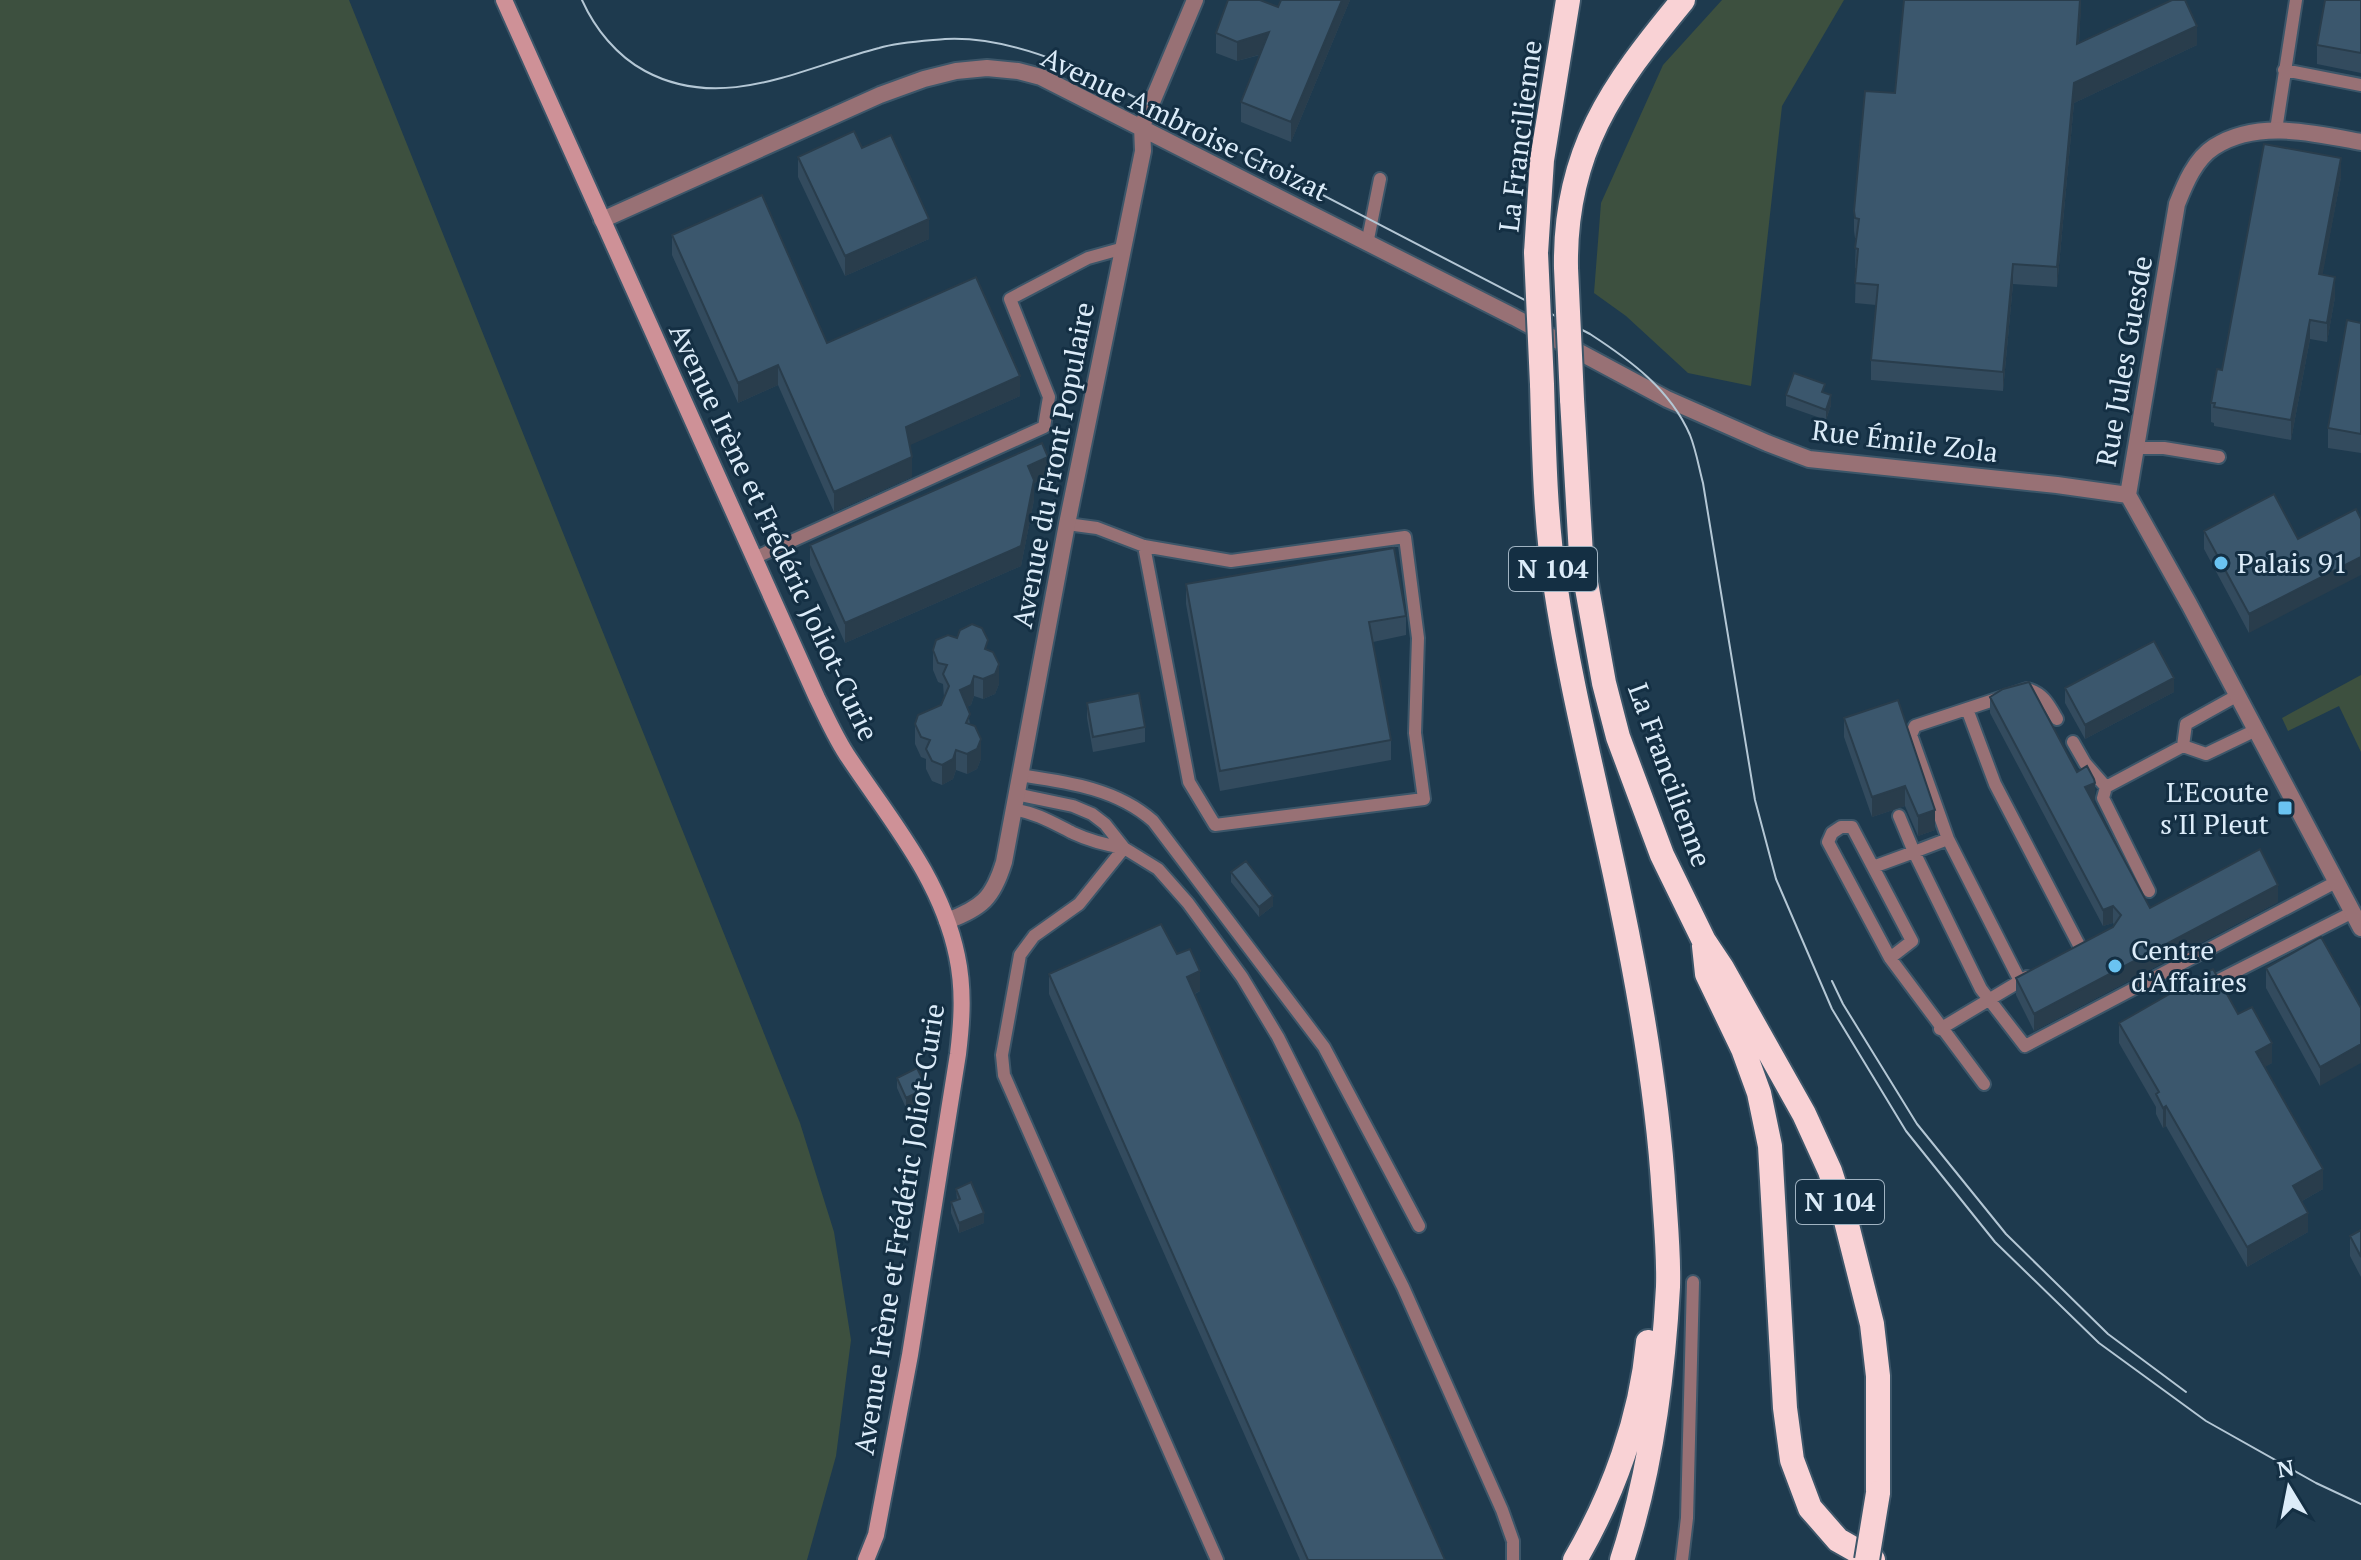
<svg xmlns="http://www.w3.org/2000/svg" width="2361" height="1560" viewBox="0 0 2361 1560" font-family="'PT Serif',serif">
<rect width="100%" height="100%" fill="#1e3a4e"/>
<path fill="#3d503f" d="M0 0H349L800 1123 834 1232 851 1340 836 1456 807 1560H0Z
M1722 0H1844L1782 106 1751 386 1688 373 1626 316 1594 293 1601 203 1663 65Z
M2361 675V752L2339 706 2288 731 2282 718Z"/>
<g fill="none" stroke-linecap="round" stroke-linejoin="round">
<defs>
<path id="lane" d="M2284 70 2361 85
M2276 130 2296 0
M1367 244 1380 179
M2135 448H2164L2219 457
M1067 524 1097 528 1144 546 1231 561 1405 537 1418 638 1415 733 1424 799 1215 825 1189 782 1144 546
M754 558 1044 427 1049 397 1010 299 1088 258 1124 248
M1967 709 1995 784 2081 949
M2073 742 2085 763 2106 787 2103 798 2149 891
M2183 746 2206 754 2256 730
M1019 775C1066 782 1116 788 1153 821L1324 1047 1419 1226
M2106 787 2183 746 2186 724 2238 695
M1016 794 1073 806 1092 814 1105 824 1124 848 1158 869 1188 903 1242 977 1278 1037 1403 1287 1502 1510 1513 1541V1560
M1013 809C1037 813 1053 823 1073 833 1090 841 1106 845 1124 848
M1899 816 1914 852 1948 839
M1124 848 1079 904 1034 936 1020 955 1002 1055 1004 1075 1217 1560
M1873 867 1914 852 1981 989 2025 1046 2336 882
M1890 958 1912 941 1852 827H1841L1832 833 1828 842 1890 958 1984 1084
M2219 980 2353 912
M2020 981 1948 839 1911 735 1915 726 2027 689C2043 693 2049 705 2057 719
M1940 1029 2027 977
M1682 1560 1687 1518 1693 1282"/>
<path id="street" d="M2361 142C2314 133 2257 119 2214 147 2195 159 2185 184 2177 204L2128 495 2189 604 2361 928
M602 220 880 95 924 79 956 71 987 68 1018 71 1041 77 1514 317 1667 399 1767 443 1809 459 2057 485 2128 495
M947 921C982 908 993 898 1004 862L1067 524 1143 151 1142 126 1195 0"/>
<path id="secondary" d="M504 0 817 698C827 718 836 739 849 758 891 821 941 879 957 956 964 989 962 1021 958 1054L910 1355 876 1535 866 1560"/>
<path id="highway" d="M1536 253 1542 160 1568 0
M1566 268C1564 152 1612 86 1683 0
M1542 384C1544 450 1545 517 1555 583 1571 691 1599 796 1621 903 1641 999 1658 1098 1664 1196 1666 1226 1669 1257 1668 1287 1663 1379 1651 1472 1622 1560
M1572 399 1581 555 1604 683 1618 737 1662 855 1704 941 1722 968 1804 1114 1830 1171 1846 1221 1872 1324 1878 1376V1493
M1704 946 1707 974 1743 1049 1759 1093 1770 1146 1785 1408 1792 1460 1810 1508 1838 1540 1873 1560
M1575 1560C1613 1495 1641 1418 1648 1342"/>
</defs>
<use href="#lane" stroke="#3c5669" stroke-width="16"/>
<use href="#street" stroke="#3c5669" stroke-width="20"/>
<use href="#secondary" stroke="#3c5669" stroke-width="20"/>
<use href="#highway" stroke="#3c5669" stroke-width="28"/>
<use href="#lane" stroke="#987175" stroke-width="12"/>
<use href="#street" stroke="#987175" stroke-width="16"/>
<use href="#secondary" stroke="#ce9197" stroke-width="16"/>
<use href="#highway" stroke="#f9d2d5" stroke-width="24"/>
<path stroke="#b4c7d5" stroke-width="2" d="M582 0C595 29 617 56 645 71 723 113 801 68 879 48 899 42 923 41 945 39 1001 36 1064 61 1113 86L1590 334C1630 360 1670 389 1690 435 1696 450 1699 468 1703 483L1755 800 1776 879 1832 1009 1906 1131 1995 1242 2099 1343 2206 1421 2316 1483 2361 1504
M1832 981 1843 1004 1917 1124 2006 1234 2108 1334 2186 1392"/>
<defs>
<path id="highway-bridge" d="M1536 253 1542 384
M1566 268 1572 399
M1867 1560 1878 1493"/>
</defs>
<use href="#highway-bridge" stroke="#3c5669" stroke-width="28" stroke-linecap="butt"/>
<use href="#highway-bridge" stroke="#f9d2d5" stroke-width="24"/>
</g>
<path fill="#334b5e" d="M1350 0 1291 142 1241 122V102L1260 55 1237 61 1216 53V33L1278 7Z
M2081 0 2079 44 2197 45 2074 103 2057 287 2013 284 2003 391 1871 380V360L1876 305 1855 303 1856 268H1855L1856 238H1855L1854 231V211L1895 93Z
M2361 0V73L2317 64V45Z
M862 148 929 239 845 276 798 177V157Z
M2341 177 2322 275 2335 297 2327 342 2310 339 2291 440 2214 426V423L2211 422V403L2222 370Z
M672 235 827 343 1020 396 909 445 912 477 834 512 778 385 738 403 672 255Z
M2361 323V453L2328 448V428Z
M1825 393 1831 405 1826 420 1786 406V395Z
M1048 477 1034 483V500L1021 566 845 643 810 565V545Z
M2274 494 2249 633 2204 549V531Z
M1186 584 1406 616V635L1373 642 1391 740V760L1220 791 1186 604Z
M933 650H988L999 684 995 694 983 699 974 696 971 705 967 707 970 724 981 759 977 769 967 774 956 770 953 779 942 785 932 781 926 769V759L921 757 915 744V724L941 705 944 697 943 684 938 682 933 670Z
M2065 688 2174 692 2085 739 2065 703Z
M1990 697 2095 800 2092 801 2150 908 2278 902 2034 1031 2016 995V978L2113 927 2114 925 2113 923 2103 926 1990 713Z
M1898 700 1935 830 1918 836 1905 806 1872 817 1844 737V718Z
M1087 703 1145 727V742L1093 752 1087 718Z
M1231 872 1273 906 1259 917 1231 882Z
M2266 968 2361 1008 2320 1086 2266 988Z
M1049 974 1200 991 1195 994 1445 1560H1300L1049 994Z
M2238 1014 2272 1063 2264 1067 2323 1189 2302 1201 2308 1232 2247 1267 2166 1126 2163 1128 2156 1114V1107L2119 1043V1023Z
M897 1078 927 1099 906 1108 897 1088Z
M956 1189 984 1223 959 1233 951 1213V1202L957 1200Z
M2361 1230V1277L2350 1256V1236Z"/>
<path fill="#293d4c" d="M1342 0H1350L1291 142V122Z
M2080 0 2081 11 2077 64V44Z
M2197 26V45L2074 103 2057 287V267L2074 83Z
M1269 32V52L1237 61V42Z
M2341 158V177L2319 294V274Z
M929 219V239L845 276V256Z
M2013 264V284L2003 391V372Z
M2335 277V297L2327 342V323Z
M2310 320V339L2291 440V420Z
M778 365V385L738 403V383Z
M1020 376V396L906 447V427Z
M1831 395V405L1826 420V410Z
M912 457V477L834 512V492Z
M1048 457V477L1034 483V500L1021 566 845 643V623L1028 466Z
M2361 557V575L2249 633V614Z
M999 664V684L995 694 983 699V679Z
M974 676V696L971 705 960 710V690Z
M2174 678V692L2085 739V725Z
M981 739V759L977 769 967 774V754Z
M956 750V770L953 779 942 785V765Z
M2095 783V800L2085 804V787Z
M1905 786V806L1872 817V797Z
M1935 810V830L1918 836V816Z
M2278 885V902L2034 1031V1014Z
M1273 896V906L1259 917V907Z
M2113 906V923L2103 926V910Z
M1200 971V991L1187 997V977Z
M2272 1043V1063L2256 1072V1052Z
M2361 1044V1063L2320 1086V1067Z
M927 1088V1099L906 1108V1098Z
M2166 1106V1126L2163 1128V1108Z
M2323 1169V1189L2293 1206V1186Z
M984 1213V1223L959 1233V1223Z
M2308 1213V1232L2247 1267V1247Z"/>
<path fill="#3b576d" stroke="#293d4c" stroke-width="2" d="M1228 0H1260L1278 7 1281 0H1342L1291 122 1241 102 1269 32 1237 42 1216 33Z
M1904 0H2080L2077 44 2172 0H2185L2197 26 2074 83 2057 267 2013 264 2003 372 1871 360 1878 285 1855 283 1858 249 1855 248 1859 219 1855 218 1854 211 1865 91 1895 93Z
M2325 0H2361V53L2317 45Z
M854 131 862 148 891 135 929 219 845 256 798 157Z
M2264 144 2341 158 2319 274 2335 277 2327 323 2310 320 2291 420 2214 407 2215 403H2211L2217 369 2222 370Z
M762 195 827 343 976 277 1020 376 906 427 912 457 834 492 778 365 738 383 672 235Z
M2347 320 2361 323V434L2328 428Z
M1794 373 1825 384 1822 392 1831 395 1826 410 1786 395Z
M1042 443 1048 457 1028 466 1034 480 1021 546 845 623 810 545Z
M2274 494 2298 539 2356 509 2361 519V557L2249 614 2204 531Z
M1394 548 1406 616 1369 622 1391 740 1220 771 1186 584Z
M972 624 982 628 988 640 985 649 993 652 999 664 995 674 983 679 974 676 971 685 960 690 970 714 966 723 975 726 981 739 977 749 967 754 956 750 953 759 942 765 932 761 926 749 930 740 921 737 915 724 918 715 941 705 949 686 943 674 947 665 938 663 933 650 936 640 948 635 957 638 960 630Z
M2154 641 2174 678 2085 725 2065 688Z
M2029 682 2077 772 2087 766 2094 779 2095 783 2085 787 2150 908 2260 849 2278 885 2034 1014 2016 978 2113 927 2121 915 2113 906 2103 910 1990 697 2003 689Z
M1139 693 1145 727 1093 737 1087 703Z
M1898 700 1935 810 1918 816 1905 786 1872 797 1844 718Z
M1246 861 1273 896 1259 907 1231 872Z
M1161 924 1177 954 1190 949 1200 971 1187 977 1445 1560H1308L1049 974Z
M2321 937 2361 1008V1044L2320 1067 2266 968Z
M2213 969 2238 1014 2252 1007 2272 1043 2256 1052 2323 1169 2293 1186 2308 1213 2247 1247 2166 1106 2163 1108 2156 1094 2159 1092 2119 1023Z
M917 1068 927 1088 906 1098 897 1078Z
M971 1182 984 1213 959 1223 951 1202 960 1199 956 1189Z
M2361 1230V1257L2350 1236Z"/>
<g fill="#6ac3f1" stroke="#142f43" stroke-width="3">
<circle cx="2221" cy="563" r="8"/>
<rect x="2277" y="800" width="16" height="16" rx="4"/>
<circle cx="2115" cy="966" r="8"/>
</g>
<g text-anchor="middle" stroke-width="6" stroke-linejoin="round" paint-order="stroke">
<g fill="#142f43" stroke="#a0b3c2" stroke-width="2">
<rect x="1509" y="547" width="88" height="44" rx="6"/>
<rect x="1796" y="1180" width="88" height="44" rx="6"/>
</g>
<g font-size="26" font-weight="bold" fill="#dcecf9">
<text x="1553" y="578">N 104</text>
<text x="1840" y="1211">N 104</text>
</g>
<g font-size="28" fill="#dcecf9" stroke="#142f43">
<text transform="translate(1185 124) rotate(26)" y="10">Avenue Ambroise Croizat</text>
<text transform="translate(1520 136) rotate(-83)" y="10">La Francilienne</text>
<text transform="translate(2124 361) rotate(-80)" y="10">Rue Jules Guesde</text>
<text transform="translate(1905 441) rotate(7)" y="10">Rue Émile Zola</text>
<text transform="translate(1053 465) rotate(-79)" y="10">Avenue du Front Populaire</text>
<text transform="translate(774 532) rotate(65)" y="10">Avenue Irène et Frédéric Joliot-Curie</text>
<text transform="translate(1670 775) rotate(70)" y="10">La Francilienne</text>
<text transform="translate(899 1229) rotate(-81)" y="10">Avenue Irène et Frédéric Joliot-Curie</text>
</g>
<g font-size="28" fill="#dcecf9" stroke="#142f43" text-anchor="start">
<text x="2237" y="573">Palais 91</text>
<text x="2269" y="802" text-anchor="end">L'Ecoute<tspan x="2269" dy="32">s'Il Pleut</tspan></text>
<text x="2131" y="960">Centre<tspan x="2131" dy="32">d'Affaires</tspan></text>
</g>
</g>
<g transform="translate(2289 1488) rotate(350)" stroke="#142f43" stroke-width="6" paint-order="stroke">
<path d="M0-6L14 30L0 20L-14 30Z" fill="#dcecf9"/>
<text y="-12" font-size="22" font-weight="bold" text-anchor="middle" fill="#dcecf9">N</text>
</g>
</svg>
